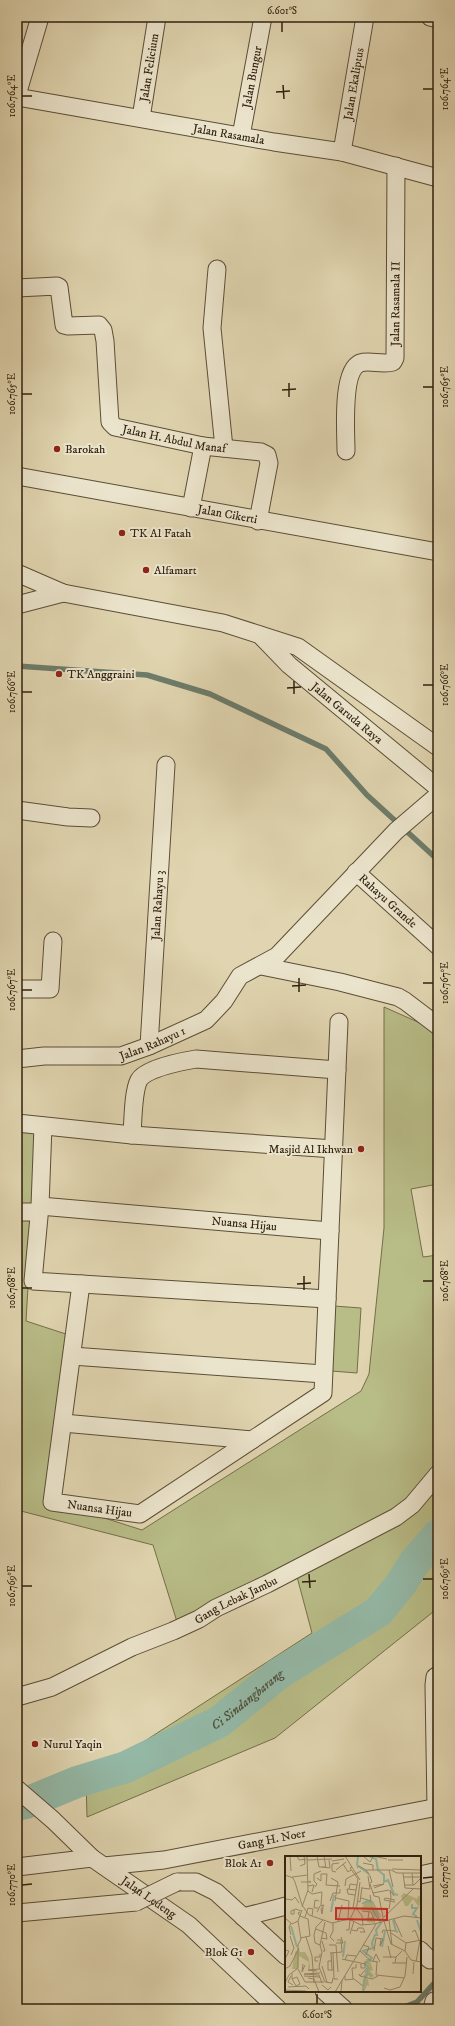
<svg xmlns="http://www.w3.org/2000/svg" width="455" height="2026" viewBox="0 0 455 2026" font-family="'IM FELL DW Pica',serif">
<rect width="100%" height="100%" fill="#e0d5b0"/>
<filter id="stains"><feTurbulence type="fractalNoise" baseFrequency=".005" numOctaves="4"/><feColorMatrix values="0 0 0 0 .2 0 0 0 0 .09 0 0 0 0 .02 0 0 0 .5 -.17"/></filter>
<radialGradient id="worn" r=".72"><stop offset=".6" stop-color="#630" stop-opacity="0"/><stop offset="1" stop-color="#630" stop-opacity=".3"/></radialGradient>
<path fill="#b8bc87" stroke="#746e4a" d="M384 1007 438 1031V1184L411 1189 423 1257 438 1255V1608L275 1738 87 1817 86 1779 312 1633 296 1573 178 1625 153 1545 17 1510V1221L32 1219 26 1321 72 1336 48 1500 142 1530 361 1391 369 1374 384 1228Z
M17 1129H37L34 1204H17Z
M334 1306 361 1308 357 1373 331 1371Z"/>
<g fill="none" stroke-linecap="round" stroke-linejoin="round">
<path stroke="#6c7c6a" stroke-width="5.5" d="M17 666 147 675 210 694 326 749 367 795 438 860
M399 2009 417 2002 438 1979"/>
<path stroke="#94b9a7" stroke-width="32" id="s1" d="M17 1805 26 1803 77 1782 126 1767 219 1722 278 1674 378 1612 401 1584 414 1563 438 1535"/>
<defs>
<g id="minor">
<path d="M430 17 438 19"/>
<path d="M17 95 40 17"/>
<path id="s2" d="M17 97 274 142 342 152 438 178"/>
<path id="s3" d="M141 118 157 17"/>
<path id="s4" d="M241 136 263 17"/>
<path id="s5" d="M342 152 365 17"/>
<path d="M217 269 212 328 224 448"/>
<path id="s6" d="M17 288 57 286 59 287 64 325 68 326 99 325 103 330 105 341 110 422 115 427 203 446 261 452 267 455 269 463 258 521"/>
<path id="s7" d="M346 451C346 433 341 371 360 363 369 360 383 365 393 362L395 358 396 166"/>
<path id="s8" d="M17 476 438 552"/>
<path d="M191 508 203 446"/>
<path d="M17 573 63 593 223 623 298 647 438 747"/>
<path d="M17 605 63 593"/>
<path id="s9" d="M260 635 289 665 438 788"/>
<path d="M17 810 68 817 91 818"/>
<path id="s10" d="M356 872 438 946"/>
<path d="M261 966 340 982 398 997 405 1001 438 1026"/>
<path d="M17 989H50L53 941"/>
<path id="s11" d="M149 1046 166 765"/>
<path id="s12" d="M17 1059 44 1056H121L149 1046 206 1020 224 1001 240 976 277 956 396 831 438 795"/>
<path d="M17 1123 132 1135 334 1149"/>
<path d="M43 1126 40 1206 33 1281 327 1299"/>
<path d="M132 1135C133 1121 133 1091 139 1080 146 1068 184 1061 196 1059L337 1070"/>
<path id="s13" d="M40 1206 330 1231"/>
<path d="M17 1212H38"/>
<path id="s14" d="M81 1284 52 1502 140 1514 323 1393 339 1022"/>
<path d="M72 1356 323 1374"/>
<path d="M63 1423 252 1440"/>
<path id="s15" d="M17 1697 52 1687 132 1647 173 1631 199 1619 216 1608 267 1584 396 1517 412 1505 438 1474"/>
<path id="s16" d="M17 1789 53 1820 92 1858 189 1925 278 2009"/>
<path d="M436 1808 434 1685 435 1677 438 1675"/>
<path id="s17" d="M104 1866 164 1860 438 1807"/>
<path d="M17 1867 92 1858"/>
<path d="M420 1875 438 1871"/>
<path d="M177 1882H196L216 1892 286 1956"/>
<path d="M17 1913 136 1902"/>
<path d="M243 1917 286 1906"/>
<path d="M420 1950 430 1960"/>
<path d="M324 1991 344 2009"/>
<path d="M432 2009 434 2001"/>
</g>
</defs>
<use href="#minor" stroke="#5c4e36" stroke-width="19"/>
<use href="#minor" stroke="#ebe4cc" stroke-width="17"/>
<defs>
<path id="minor-bridge" d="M136 1902 177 1882"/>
</defs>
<use href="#minor-bridge" stroke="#5c4e36" stroke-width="19" stroke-linecap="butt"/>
<use href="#minor-bridge" stroke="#ebe4cc" stroke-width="17"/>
</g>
<path fill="none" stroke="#30210e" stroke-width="1.5" d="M282 22V32M283 85 284 99M423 89H433M276 92 290 91M22 96H32M289 383V397M423 387H433M282 390 296 389M22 394H32M294 681V694M423 685H433M287 688 301 687M22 692H32M299 978V992M423 983H433M292 986 306 985M22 990H32M304 1276V1290M423 1281H433M297 1284 311 1283M22 1288H32M309 1574 310 1588M423 1579H433M302 1582 316 1581M22 1586H32M423 1878 433 1877M22 1885 32 1884M317 1994V2004"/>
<g fill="#8f2418" stroke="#ebe4cc" stroke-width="1.5">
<circle cx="57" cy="449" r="4"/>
<circle cx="122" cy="533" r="4"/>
<circle cx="146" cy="570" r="4"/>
<circle cx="59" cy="674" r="4"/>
<circle cx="361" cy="1149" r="4"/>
<circle cx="35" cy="1744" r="4"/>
<circle cx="270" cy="1863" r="4"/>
<circle cx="251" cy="1952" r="4"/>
</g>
<g text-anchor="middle" stroke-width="4" stroke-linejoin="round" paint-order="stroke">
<g font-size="12" fill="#30210e" stroke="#ebe4cc">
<text dy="4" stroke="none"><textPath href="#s3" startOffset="51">Jalan Felicium</textPath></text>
<text dy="4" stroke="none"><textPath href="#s4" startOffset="60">Jalan Bungur</textPath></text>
<text dy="4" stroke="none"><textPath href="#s5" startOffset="69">Jalan Ekaliptus</textPath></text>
<text dy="4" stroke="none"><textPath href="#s2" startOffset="215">Jalan Rasamala</textPath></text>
<text dy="4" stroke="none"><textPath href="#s7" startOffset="184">Jalan Rasamala II</textPath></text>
<text dy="4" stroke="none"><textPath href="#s6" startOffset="282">Jalan H. Abdul Manaf</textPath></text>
<text dy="4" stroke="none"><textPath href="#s8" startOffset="214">Jalan Cikerti</textPath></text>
<text dy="4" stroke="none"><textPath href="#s9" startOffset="117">Jalan Garuda Raya</textPath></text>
<text dy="4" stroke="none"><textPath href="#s10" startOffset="43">Rahayu Grande</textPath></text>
<text dy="4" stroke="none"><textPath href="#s11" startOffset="141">Jalan Rahayu 3</textPath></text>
<text dy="4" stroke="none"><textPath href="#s12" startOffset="138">Jalan Rahayu 1</textPath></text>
<text dy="4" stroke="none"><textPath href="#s13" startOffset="205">Nuansa Hijau</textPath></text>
<text dy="4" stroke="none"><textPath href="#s14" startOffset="268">Nuansa Hijau</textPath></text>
<text dy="4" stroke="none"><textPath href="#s15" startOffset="240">Gang Lebak Jambu</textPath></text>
<text dy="4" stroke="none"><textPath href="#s17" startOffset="170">Gang H. Noer</textPath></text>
<text dy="4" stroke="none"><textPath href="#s16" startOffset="171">Jalan Ledeng</textPath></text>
</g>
<g font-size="12" fill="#30210e" stroke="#ebe4cc" text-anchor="start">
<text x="65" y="453">Barokah</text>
<text x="130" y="537">TK Al Fatah</text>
<text x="154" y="574">Alfamart</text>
<text x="67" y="678">TK Anggraini</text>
<text x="353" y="1153" text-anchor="end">Masjid Al Ikhwan</text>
<text x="43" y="1748">Nurul Yaqin</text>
<text x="262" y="1867" text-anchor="end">Blok A1</text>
<text x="243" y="1956" text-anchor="end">Blok G1</text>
</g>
<g font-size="13" font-style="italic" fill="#4e4f3c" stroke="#ebe4cc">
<text dy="5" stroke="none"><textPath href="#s1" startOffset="255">Ci Sindangbarang</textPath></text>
</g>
</g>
<g transform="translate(285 1856)">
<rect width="136" height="136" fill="#e0d5b0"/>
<path d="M119 37 132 43 133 40 136 41 134 51 128 43 123 50H120L116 40ZM81 45H88L97 62 91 56 90 67 82 66V63L89 60 86 55 76 54ZM14 93 15 96H20L24 103 25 112 23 114 24 106 14 100 13 113H7L10 96ZM84 101 86 103V105L88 103 86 105H85L88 114 85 115 89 120 86 122 83 119 80 123H83L84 130 82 129 79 136 77 135 80 122 78 120 83 114 81 110 85 111 81 108 85 105 81 107V103H85Z" fill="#b8bc87"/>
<path fill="none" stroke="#94b9a7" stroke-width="2" d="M73 0 72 9 84 18M84 0 91 3 93 14 99 19V26L103 24 109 38 113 39M77 48 82 45 88 47M127 48V52H132L128 58 132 61M46 56 49 39M108 64 111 75 113 76M132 64 136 76M6 70 12 91M97 91 100 75M58 101 60 85M87 120 81 116 84 112 80 108 87 102 78 95 88 92 87 87 90 79H92L91 74 96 67 90 53M78 136 79 124 83 118"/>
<path fill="none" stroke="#9a8d6f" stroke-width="1" d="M5 0 6 15M12 0 14 4 22 3M32 0 34 11H41M39 0 41 12M60 0 75 24M78 0 85 6 88 1M88 0 102 3M100 0H122M22 4 47 3M103 4H118M47 5 59 3M78 7 88 9V14M58 8 63 16 66 14M15 10 20 8 19 0M37 11 45 12 44 4M67 11 65 12 73 23M72 12 74 10 81 14H106M107 13 136 14M51 14 61 6M81 14 85 20 87 26 85 27M104 14 108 31M106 14 112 17H136M51 16 47 15V8L54 7M118 17 120 32M127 17 128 29M0 19 8 22 10 26 17 49M7 21 23 19M119 21H136M32 22 36 25V18H42L41 29 55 30M46 22 53 26 50 45M16 26H26L24 25M85 28 89 40 94 41 98 61M120 29H129L136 22M23 30 29 29 27 36M60 30 61 23 76 15M88 30 99 28 89 32M30 31 32 28 29 25V18L36 15M77 32 85 33 83 20M120 32 136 33M64 33 65 28 72 29M23 35 27 38 37 36 36 49M88 37 104 34M70 39 63 38 62 33 71 34M51 42 64 45 63 63M76 42 86 45 85 39M1 43 7 44 10 41 14 47M45 45 48 37H55V33M73 45 75 46 77 31M110 46 99 44 100 42 110 44M17 49 24 59 47 67 64 63 76 69 89 68 119 60 136 62M17 51 23 34 22 0M86 51 94 65M33 52H29L30 44 34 45M68 52 73 23M71 52 77 60 78 69M104 53 106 41 105 34 109 40M9 54V58H6V55L11 53 16 55M77 55 86 56 89 63 83 62M15 56 13 57 15 60 23 63M32 56 35 50 39 49 36 53 37 58 38 51M20 61 23 52 28 53 27 60M0 62 7 68 13 65 17 54M65 63 72 49 75 26M79 63H83L84 55M109 63 117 81M104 64 107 89M95 65 128 33M99 65 106 88 120 95 126 104 136 106M53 66 57 49M6 67 4 71 6 79M48 67V75L45 81 49 85M31 73 41 77 42 83 36 82M61 74H64L65 64M67 74 72 75 73 72H78L80 76H75M127 76 130 74 134 84M97 77 98 74 110 75M106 77 121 87M65 78 69 65M5 80 9 92 6 99M21 81 27 100 29 127M15 82 25 80 23 63M96 83 95 90 98 83M37 85 40 95H38M51 87H58L56 81M35 89 30 87 29 79 31 71 38 64M44 89H51L53 116M78 89 84 91 81 99M103 90 106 102M0 94 4 95 0 103M75 95 86 105 93 106M89 95 91 82 98 83M120 95 121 87 136 84M45 97 57 96 56 84H52M46 97 47 114M48 97 49 123H53M98 101H111M57 103 80 108M60 104 62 99 71 100M33 105H30V101H35V98M47 105H43V114H49M88 105 91 98 95 106M92 106 91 119 119 122M131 106 135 84M107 107H122M110 107 111 101 117 95M18 108 17 116 20 109M76 108V112H80V105M37 110 42 126M0 113 5 110 14 92M13 113 20 126H39M32 115 23 114 34 113M19 118 34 119 37 127M19 118 35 117M74 118 75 120 82 112M128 118 129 106M6 120 3 126 8 129M19 120 35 121M60 120V124L69 123 78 130M75 120 87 123 93 120M23 122 29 123 34 136M7 123 12 121 15 128 11 130 7 123V117M68 123 67 112H71V108M40 126 34 111 37 96 35 89 40 66M40 126 47 127 48 122M0 127 4 119 13 112V89L16 83 13 65M37 129 43 134 46 131M3 131 21 130 24 133M99 132 105 134 115 131 120 120 122 101M0 134 21 135M50 136 91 68M56 136 57 124"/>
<path fill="#d62828" fill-opacity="0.15" stroke="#d62828" stroke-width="2" d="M51 52 102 53V64L51 63Z"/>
<rect width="136" height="136" fill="none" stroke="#30210e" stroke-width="2"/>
</g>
<rect width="455" height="2026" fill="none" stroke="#e0d5b0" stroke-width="44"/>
<rect x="22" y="22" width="411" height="1982" fill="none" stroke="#30210e" stroke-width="1.5"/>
<g font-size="10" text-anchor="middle" fill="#30210e">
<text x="282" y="14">6.601°S</text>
<text transform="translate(444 89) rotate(-90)" y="4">106.764°E</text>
<text transform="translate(11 96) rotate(-90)" y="4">106.764°E</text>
<text transform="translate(444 387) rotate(-90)" y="4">106.765°E</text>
<text transform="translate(11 394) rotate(-90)" y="4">106.765°E</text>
<text transform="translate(444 685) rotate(-90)" y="4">106.766°E</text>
<text transform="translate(11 692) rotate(-90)" y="4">106.766°E</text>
<text transform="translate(444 983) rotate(-90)" y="4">106.767°E</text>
<text transform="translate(11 990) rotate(-90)" y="4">106.767°E</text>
<text transform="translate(444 1281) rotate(-90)" y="4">106.768°E</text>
<text transform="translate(11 1288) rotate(-90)" y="4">106.768°E</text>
<text transform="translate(444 1579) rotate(-90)" y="4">106.769°E</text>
<text transform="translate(11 1586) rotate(-90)" y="4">106.769°E</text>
<text transform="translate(444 1877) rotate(-90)" y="4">106.770°E</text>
<text transform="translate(11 1885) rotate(-90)" y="4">106.770°E</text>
<text x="317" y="2018">6.601°S</text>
</g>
<rect width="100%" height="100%" filter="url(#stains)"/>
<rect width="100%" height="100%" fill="url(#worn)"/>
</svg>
